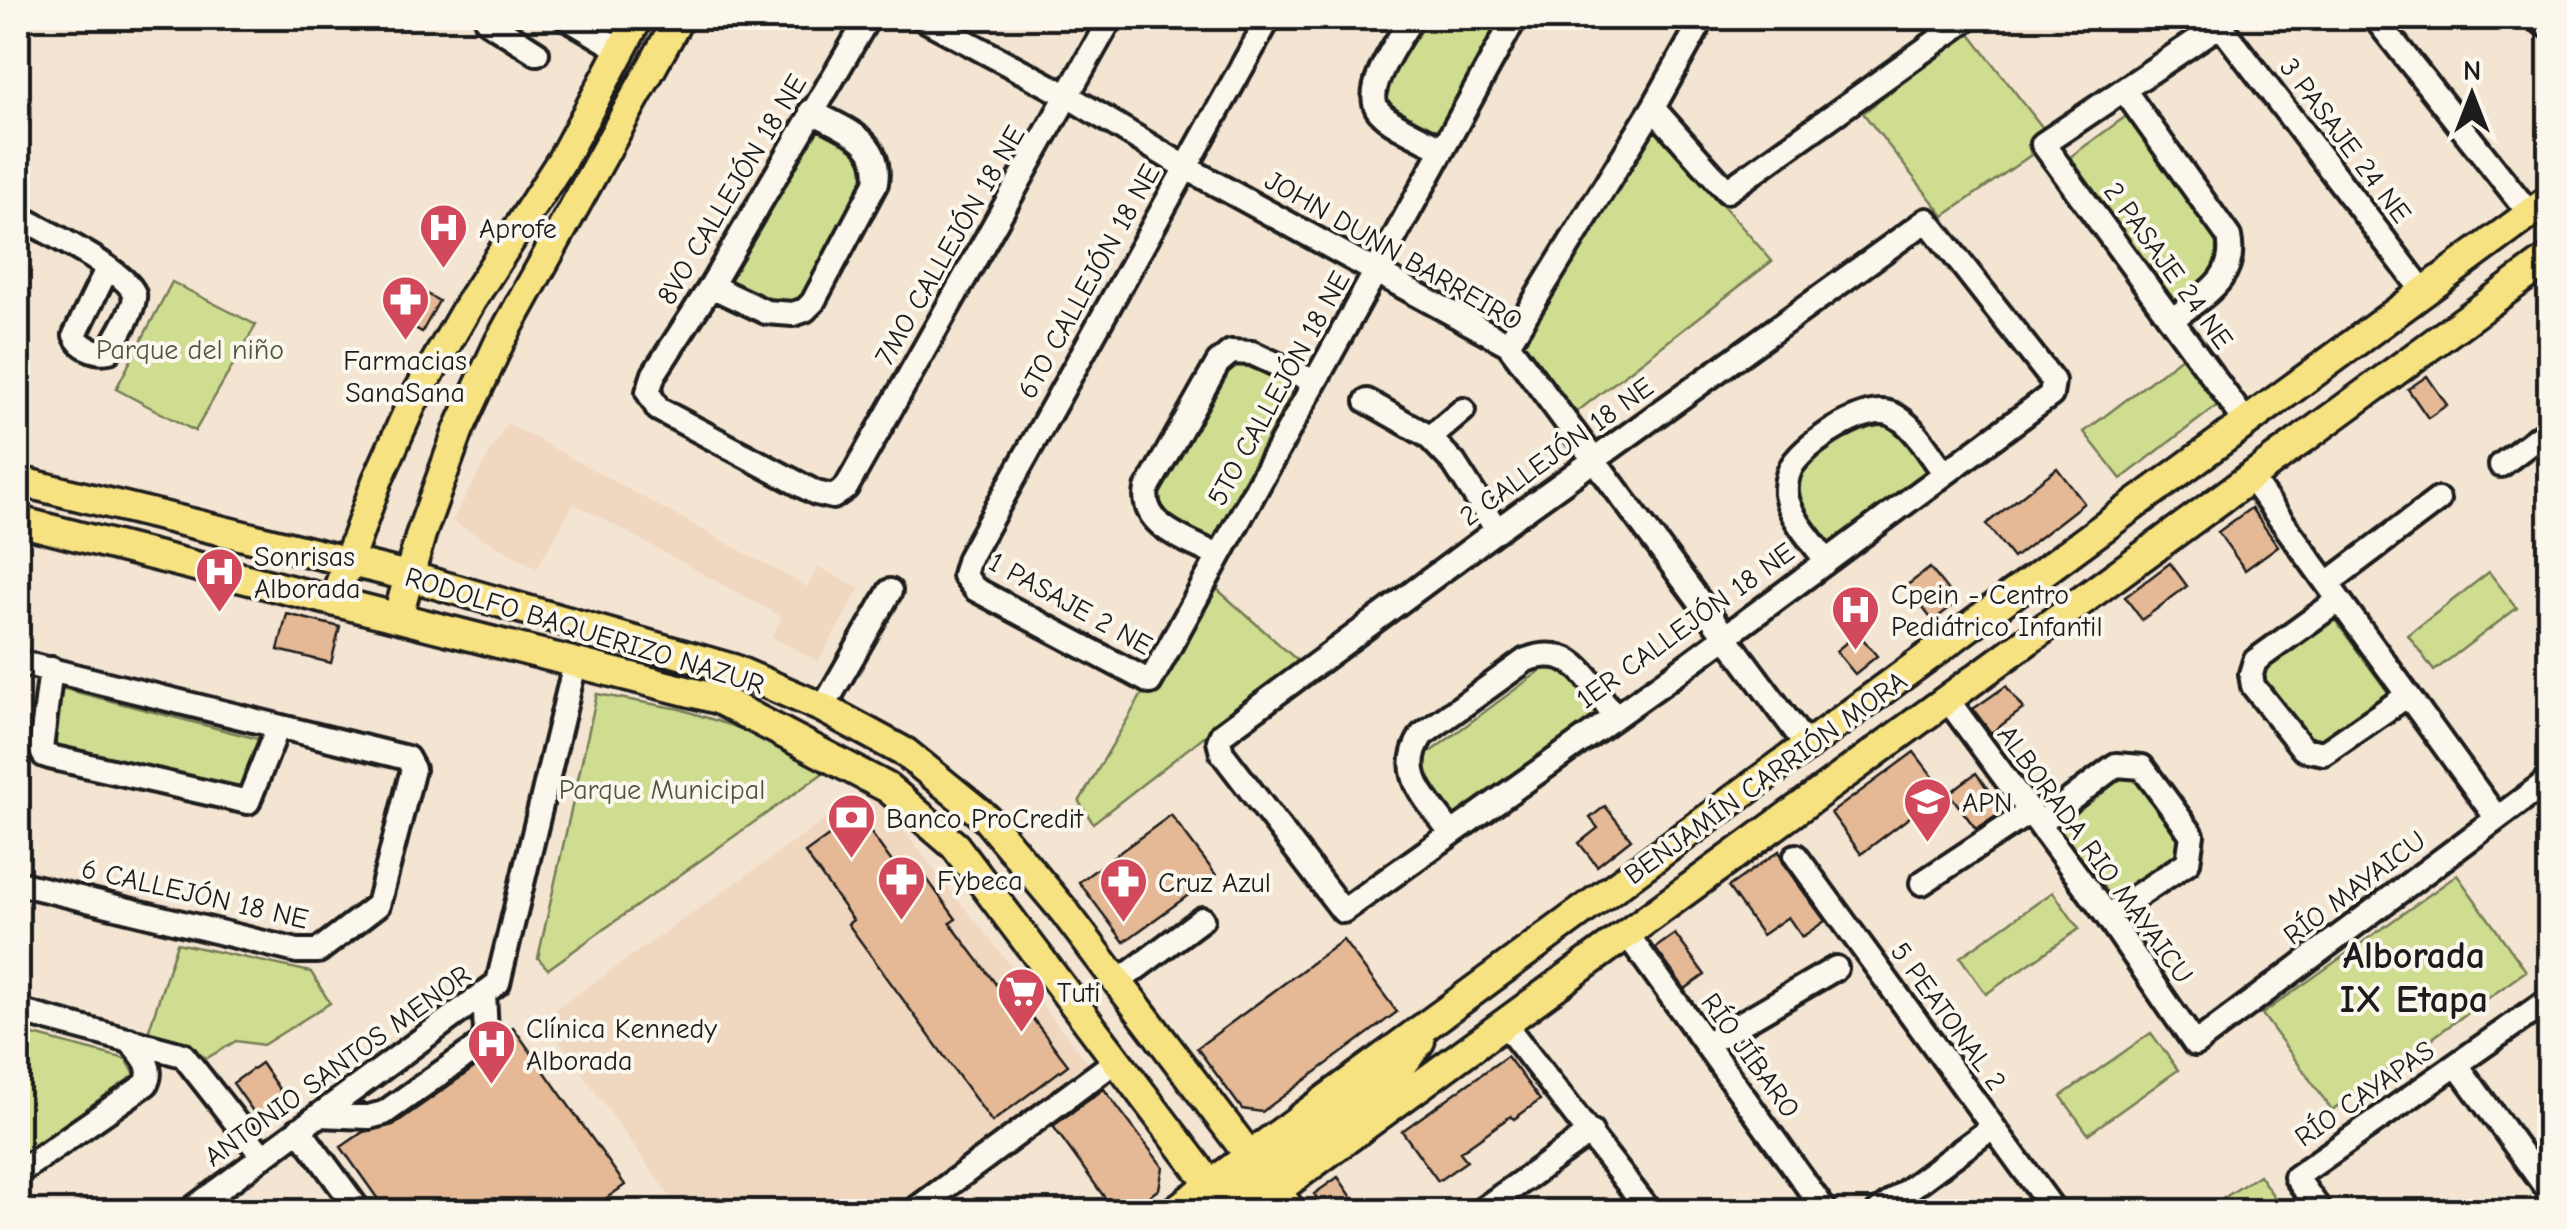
<svg xmlns="http://www.w3.org/2000/svg" width="2567" height="1229" viewBox="0 0 2567 1229" font-family="'Comic Neue',sans-serif">
<rect width="100%" height="100%" fill="#f4e4d2"/>
<filter id="ink" filterUnits="userSpaceOnUse"><feTurbulence type="fractalNoise" baseFrequency=".01" numOctaves="2"/><feDisplacementMap in="SourceGraphic" scale="20" xChannelSelector="R" yChannelSelector="G"/><feConvolveMatrix kernelMatrix="1 2 1 2 8 2 1 2 1" color-interpolation-filters="sRGB"/></filter>
<g filter="url(#ink)">
<path fill="#f0d7c0" d="M507 423 807 587 819 567 859 589 818 662 772 637 782 617 574 503 537 568 452 521Z
M870 789 1092 1068 885 1211H680L543 1018Z"/>
<path fill="#cedd90" stroke="#757c56" stroke-width="2.5" d="M1424 18H1500L1435 137 1382 100 1383 91Z
M1969 33 2046 132 2028 145 2031 155 1944 216 1863 113Z
M2129 114 2216 239V272L2174 304 2070 157Z
M812 126 863 153 868 175 801 299 772 304 725 280Z
M1654 127 1772 261 1574 414 1521 342Z
M172 282 256 325 195 431 116 389Z
M2182 357 2219 404 2121 479 2084 432Z
M1255 360 1297 383 1210 544 1163 519 1155 495 1230 364Z
M1894 422 1935 470 1827 553 1796 510 1798 468 1861 425Z
M2489 572 2517 608 2434 671 2408 635Z
M1208 581 1299 662 1093 823 1079 802Z
M2332 616 2390 695 2324 742 2306 739 2262 683 2264 664Z
M1551 663 1576 677 1605 714 1452 824 1418 765 1426 755Z
M61 688 262 740 245 803 44 751Z
M597 694 680 709 742 729 826 771 548 969 538 958Z
M2116 773 2139 774 2184 835 2179 858 2113 901 2053 821Z
M2457 875 2526 971 2332 1110 2262 1014Z
M2053 892 2079 929 1986 994 1960 957Z
M177 943 311 972 330 1003 263 1045 236 1041 207 1058 148 1033Z
M18 1031 126 1059 138 1080 18 1160Z
M2151 1033 2178 1070 2088 1134 2061 1096Z
M2259 1175 2284 1211H2204Z"/>
<path fill="#e5b995" stroke="#1c1c1c" stroke-width="2.5" d="M416 288 439 301 422 332 398 318Z
M2427 376 2447 405 2428 418 2408 389Z
M2057 468 2084 503 2013 558 1986 524Z
M2251 508 2278 546 2245 570 2218 532Z
M2170 563 2187 586 2142 620 2125 597Z
M1930 568 1957 602 1933 621 1906 586Z
M287 614 340 627 331 663 278 650Z
M1858 633 1877 656 1855 674 1836 651Z
M2006 686 2023 709 1991 733 1973 709Z
M1914 752 1944 791 1861 854 1831 813Z
M1976 773 2004 811 1976 829 1949 793Z
M1605 806 1631 839 1597 866 1579 843 1598 828 1590 818Z
M858 815 907 883 922 872 956 919 950 923 1004 995 1011 990 1068 1065 992 1122 848 924 853 920 805 853Z
M1171 815 1216 875 1124 942 1079 882Z
M1779 851 1784 865 1825 921 1802 937 1788 917 1762 935 1728 887Z
M1675 934 1705 975 1685 989 1655 948Z
M1343 940 1397 1012 1262 1112 1242 1109 1197 1048Z
M513 1027 625 1185 587 1212H387L341 1147 363 1132 393 1125 491 1056 501 1036Z
M1507 1056 1540 1100 1514 1119 1511 1116 1460 1152 1467 1161 1438 1181 1402 1131Z
M261 1063 290 1105 262 1124 233 1083Z
M1104 1089 1163 1167 1159 1189 1128 1212H1115L1053 1126Z
M1338 1177 1362 1212H1327L1314 1194Z"/>
<g fill="none" stroke-linecap="round" stroke-linejoin="round">
<defs>
<path id="minor" d="M486 18 487 21 537 53
M567 18 621 50
M868 18 711 286 654 374 648 392 658 409 816 493 833 497 846 488 1111 18
M922 18 1068 96 1185 167 1508 344 1807 746
M1269 18 969 558 964 575 975 589 1150 682 1515 18
M1412 18C1400 38 1361 90 1379 111 1390 125 1425 139 1441 148
M2375 18 2530 214
M2534 18 2550 27
M2124 90 2229 237C2238 280 2201 296 2172 320
M1653 108 1727 191 1969 18
M18 216C40 228 128 272 134 294 137 306 115 340 109 351 96 354 80 347 75 335L107 269
M1927 220 2053 381 2051 395 1667 680 1343 911 1222 753 1219 741 1222 734 1497 530Z
M711 286 766 312 793 314 805 310 813 302 876 183C883 139 844 130 811 111
M1508 344 1653 108 1703 18
M1367 401 1428 436 1454 463 1497 530
M2246 422 2043 144 2220 25 2424 292
M1430 438 1463 410
M2501 465 2550 428
M2250 477 2496 817
M1218 556C1191 541 1139 527 1147 489L1218 363 1231 352 1252 353 1313 381
M1826 560C1812 541 1790 518 1786 494 1785 481 1789 467 1798 458 1814 439 1868 403 1892 414 1914 424 1929 453 1944 472
M2328 583 2438 500
M2339 600 2255 661 2251 674 2253 686 2303 749 2324 753 2408 695
M18 662 407 758 413 769 378 905 318 951H297L18 883
M51 669 41 749 44 755 50 757 248 802 278 727
M1947 699 2107 916 2195 1044 2550 779
M823 708 890 591
M2040 823 2116 765 2142 767 2192 835 2188 862 2107 916
M1451 833C1428 799 1396 775 1422 735L1526 660C1575 642 1588 681 1613 715
M1796 856 2055 1212
M1922 883 2031 811
M1627 934 1826 1212
M1118 982 1202 919
M18 1011 183 1055 263 1157
M1504 1023 1650 1212
M1706 1044 1836 968
M2457 1065 2550 1193
M319 1115 369 1117 384 1113 482 1044 486 1033 484 993
M299 1129 360 1212
M18 1173 146 1084C155 1066 141 1054 129 1040
M188 1212 498 983 575 664
M912 1212 1117 1060
M1479 1212 1591 1132
M1878 1212 1993 1127
M2321 1212 2296 1177 2550 999"/>
<path id="major" d="M18 481 408 576 733 669 823 708 906 753 986 818 1064 911 1292 1212
M18 521 718 699 888 788 955 846 1231 1212
M334 601 377 481 412 403 471 301 562 160 638 18
M398 616 421 534 459 429 500 341 679 18
M1173 1212 2550 199
M1234 1212 1233 1203 1238 1193 1392 1079 1420 1041
M1247 1212 2550 258"/>
</defs>
<use href="#minor" stroke="#1c1c1c" stroke-width="30"/>
<use href="#major" stroke="#1c1c1c" stroke-width="35"/>
<use href="#minor" stroke="#fbf7ec" stroke-width="22"/>
<use href="#major" stroke="#f7e281" stroke-width="28"/>
</g>
</g>
<defs>
<symbol id="hospital-pin" viewBox="-11 -11 22 30"><path d="M0 17L-7.5 6A9.5 9.5 0 1 1 7.5 6Z" fill="#d1495b" stroke="#fbf7ec"/><path d="M-5-5h3v3.5h4V-5h3V5h-3V1.5h-4V5h-3Z" fill="#fff"/></symbol>
<symbol id="pharmacy-pin" viewBox="-11 -11 22 30"><path d="M0 17L-7.5 6A9.5 9.5 0 1 1 7.5 6Z" fill="#d1495b" stroke="#fbf7ec"/><path d="M-2-6h4v4h4v4h-4v4h-4v-4h-4v-4h4Z" fill="#fff"/></symbol>
<symbol id="school-pin" viewBox="-11 -11 22 30"><path d="M0 17L-7.5 6A9.5 9.5 0 1 1 7.5 6Z" fill="#d1495b" stroke="#fbf7ec"/><path d="M0-5L7-2L0 1L-7-2ZM-4 1L0 2.5L4 1V4Q0 6-4 4Z" fill="#fff"/></symbol>
<symbol id="bank-pin" viewBox="-11 -11 22 30"><path d="M0 17L-7.5 6A9.5 9.5 0 1 1 7.5 6Z" fill="#d1495b" stroke="#fbf7ec"/><path d="M-6-4H6V4H-6ZM0-2.3a2.3 2.3 0 1 0 0 4.6a2.3 2.3 0 1 0 0-4.6Z" fill="#fff"/></symbol>
<symbol id="supermarket-pin" viewBox="-11 -11 22 30"><path d="M0 17L-7.5 6A9.5 9.5 0 1 1 7.5 6Z" fill="#d1495b" stroke="#fbf7ec"/><path d="M-6-5.5h2.5l.6 2H6L4.5 2H-2.5L-4.4-4H-6ZM-1.5 3.2a1.3 1.3 0 1 0 .1 0ZM3 3.2a1.3 1.3 0 1 0 .1 0Z" fill="#fff"/></symbol>
</defs>
<g fill-rule="evenodd">
<use href="#hospital-pin" x="416" y="200" width="55" height="75"/>
<use href="#pharmacy-pin" x="378" y="272" width="55" height="75"/>
<use href="#hospital-pin" x="192" y="544" width="55" height="75"/>
<use href="#hospital-pin" x="1828" y="582" width="55" height="75"/>
<use href="#school-pin" x="1900" y="774" width="55" height="75"/>
<use href="#bank-pin" x="824" y="790" width="55" height="75"/>
<use href="#pharmacy-pin" x="874" y="852" width="55" height="75"/>
<use href="#pharmacy-pin" x="1096" y="854" width="55" height="75"/>
<use href="#supermarket-pin" x="994" y="964" width="55" height="75"/>
<use href="#hospital-pin" x="464" y="1016" width="55" height="75"/>
</g>
<g text-anchor="middle" stroke-width="8" stroke-linejoin="round" paint-order="stroke">
<g font-size="28" fill="#1c1c1c" stroke="#fbf7ec">
<text transform="translate(2346 140) rotate(53)" y="10">3 PASAJE 24 NE</text>
<text transform="translate(731 189) rotate(-59)" y="10">8VO CALLEJÓN 18 NE</text>
<text transform="translate(949 245) rotate(-60)" y="10">7MO CALLEJÓN 18 NE</text>
<text transform="translate(1394 250) rotate(30)" y="10">JOHN DUNN BARREIRO</text>
<text transform="translate(2169 265) rotate(54)" y="10">2 PASAJE 24 NE</text>
<text transform="translate(1088 281) rotate(-61)" y="10">6TO CALLEJÓN 18 NE</text>
<text transform="translate(1278 388) rotate(-61)" y="10">5TO CALLEJÓN 18 NE</text>
<text transform="translate(1556 451) rotate(-36)" y="10">2 CALLEJÓN 18 NE</text>
<text transform="translate(1071 603) rotate(29)" y="10">1 PASAJE 2 NE</text>
<text transform="translate(1685 625) rotate(-36)" y="10">1ER CALLEJÓN 18 NE</text>
<text transform="translate(585 630) rotate(17)" y="10">RODOLFO BAQUERIZO NAZUR</text>
<text transform="translate(1765 777) rotate(-36)" y="10">BENJAMÍN CARRIÓN MORA</text>
<text transform="translate(2096 854) rotate(54)" y="10">ALBORADA RIO MAYAICU</text>
<text transform="translate(2354 887) rotate(-37)" y="10">RÍO MAYAICU</text>
<text transform="translate(195 893) rotate(13)" y="10">6 CALLEJÓN 18 NE</text>
<text transform="translate(1949 1016) rotate(54)" y="10">5 PEATONAL 2</text>
<text transform="translate(1751 1055) rotate(54)" y="10">RÍO JÍBARO</text>
<text transform="translate(337 1065) rotate(-36)" y="10">ANTONIO SANTOS MENOR</text>
<text transform="translate(2364 1093) rotate(-35)" y="10">RÍO CAYAPAS</text>
</g>
<g font-size="28" fill="#1c1c1c" stroke="#fbf7ec" text-anchor="start">
<text x="479" y="238">Aprofe</text>
<text x="405" y="370" text-anchor="middle">Farmacias<tspan x="405" dy="32">SanaSana</tspan></text>
<text x="254" y="566">Sonrisas<tspan x="254" dy="32">Alborada</tspan></text>
<text x="1891" y="604">Cpein - Centro<tspan x="1891" dy="32">Pediátrico Infantil</tspan></text>
<text x="1962" y="812">APN</text>
<text x="886" y="828">Banco ProCredit</text>
<text x="937" y="890">Fybeca</text>
<text x="1158" y="892">Cruz Azul</text>
<text x="1057" y="1002">Tuti</text>
<text x="526" y="1038">Clínica Kennedy<tspan x="526" dy="32">Alborada</tspan></text>
</g>
<g font-size="28" fill="#51563f" stroke="#fbf7ec">
<text x="190" y="359">Parque del niño</text>
<text x="662" y="799">Parque Municipal</text>
</g>
<g font-size="38" font-weight="bold" fill="#1c1c1c" stroke="#fbf7ec">
<text x="2414" y="968">Alborada<tspan x="2414" dy="44">IX Etapa</tspan></text>
</g>
</g>
<rect width="2567" height="1229" fill="none" stroke="#fbf7ec" stroke-width="60"/>
<rect x="30" y="30" width="2507" height="1169" fill="none" stroke="#1c1c1c" stroke-width="4" filter="url(#ink)"/>
<g transform="translate(2472 95)" stroke="#fbf7ec" stroke-width="8" paint-order="stroke">
<path d="M0-8L18 38L0 25L-18 38Z" fill="#1c1c1c"/>
<text y="-15" font-size="28" font-weight="bold" text-anchor="middle" fill="#1c1c1c">N</text>
</g>
</svg>
